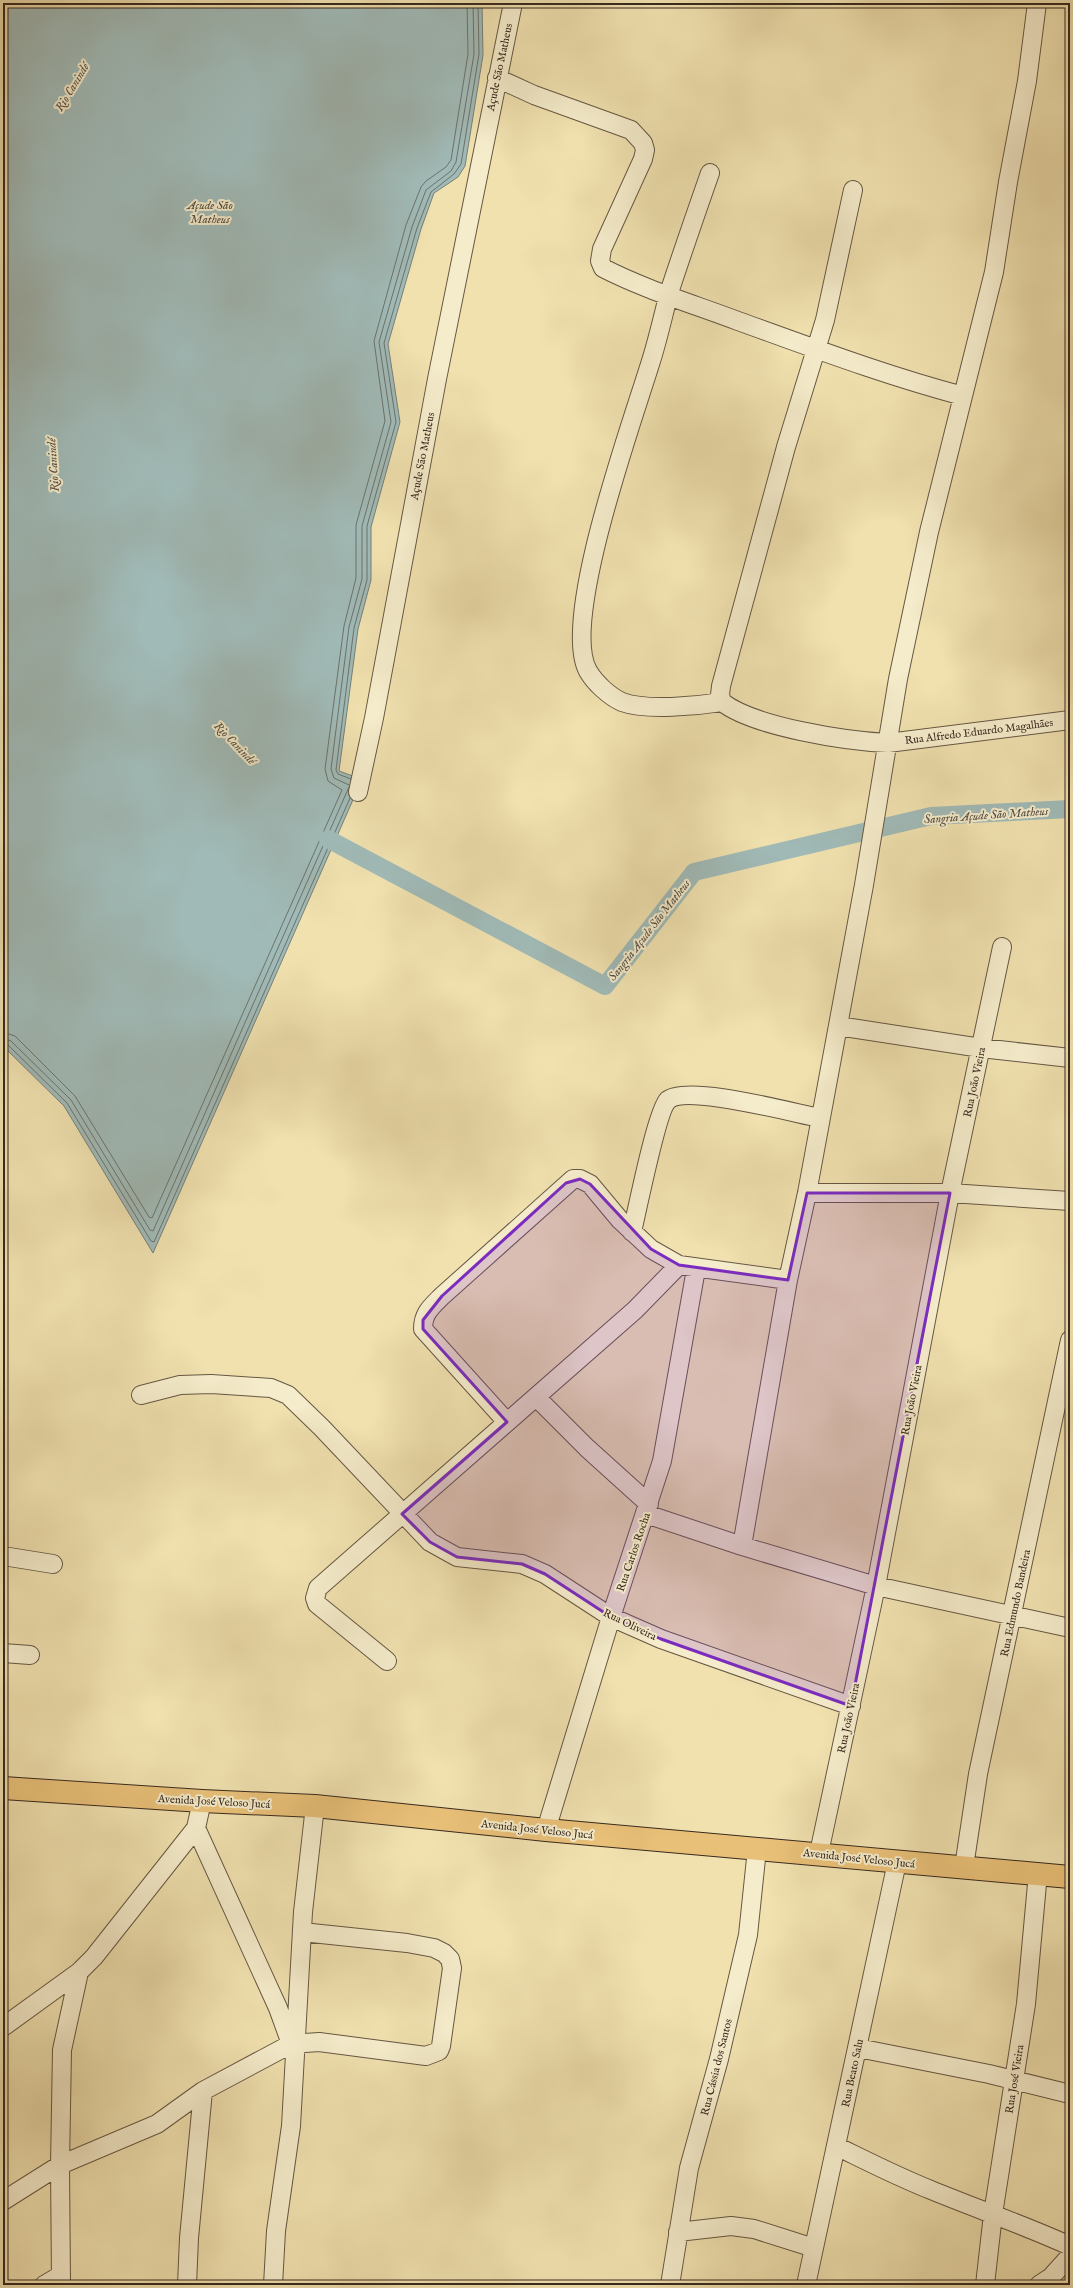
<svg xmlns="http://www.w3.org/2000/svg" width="1073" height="2288" viewBox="0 0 1073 2288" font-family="'IM FELL English',serif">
<rect width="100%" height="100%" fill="#f0e1af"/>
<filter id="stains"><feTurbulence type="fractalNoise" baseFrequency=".005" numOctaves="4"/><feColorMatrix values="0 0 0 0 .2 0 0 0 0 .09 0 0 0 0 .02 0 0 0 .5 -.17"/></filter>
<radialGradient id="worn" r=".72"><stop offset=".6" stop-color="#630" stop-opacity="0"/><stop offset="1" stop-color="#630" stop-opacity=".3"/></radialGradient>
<path fill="#a0bab7" stroke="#76807a" d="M3 3H482L483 55 465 166 458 177 434 193 421 229 388 344 400 422 371 527V580L358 629 339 771 361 779 356 793 153 1253 64 1106 3 1046Z"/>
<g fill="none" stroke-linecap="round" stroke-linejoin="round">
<path stroke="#6c726b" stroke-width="1" d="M351 779 338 774 336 770 354 628 367 580V526L396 422 384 343 417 228 431 192 454 174 461 164 479 54 478 3
M349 785 334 778 331 769 349 627 362 579V526L391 422 379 342 412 227 426 190 451 171 456 162 474 54 473 3
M3 1032 15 1036 75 1096 149 1217 152 1218 342 790 328 781 325 769 344 626 356 578V525L385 421 374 341 406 225 421 187 426 181 446 167 451 160 468 54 467 3
M3 1038 11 1041 71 1100 150 1230 153 1231 349 787
M3 1043 7 1044 67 1103 151 1241 154 1242 350 798"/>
<path stroke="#a0bab7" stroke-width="18" d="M328 839 605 986 694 872 931 816 1070 809"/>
<defs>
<path id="street" d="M497 78 534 95 631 130 643 143 645 150 643 159 602 249 600 261 603 268C646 290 693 304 738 321 813 348 887 376 963 396
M710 173C696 213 682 253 669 293 663 316 658 339 651 361 633 420 560 621 588 671 595 683 609 696 622 702 646 711 697 706 722 702
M853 190 825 320 786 447 721 686 720 695 722 702C754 727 846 741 888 743L1070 720
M358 792 374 718 437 379 513 3
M838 1026 981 1048 1070 1058
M807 1193H950L1070 1201
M632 1232C637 1211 657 1110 668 1100 687 1084 793 1113 820 1118
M141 1395 180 1385 211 1384 271 1388 288 1395 322 1428 430 1542 457 1557 522 1564 545 1574 611 1617 661 1639 851 1706
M536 1397 587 1448 649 1504
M507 1422 423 1329C423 1313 431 1307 442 1296L573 1179H580L590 1184 620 1220 651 1249 679 1265 788 1280
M646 1514 742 1546 876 1586 1070 1628
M742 1546 788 1280 807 1193 864 885 898 679 929 532 994 272 1008 182 1027 81 1037 3
M3 1556 53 1564
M3 1653 30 1655
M387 1661 317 1604 315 1598 318 1588 635 1310 679 1265
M196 1828 278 2008 291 2044
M546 1830 611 1617 662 1461 696 1269
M819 1853 876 1586 950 1193 1002 947
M964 1867 978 1774 1070 1340
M3 2027 79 1972 94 1957 196 1828 202 1801
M858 2048 989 2074 1070 2094
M836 2146C867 2161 898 2177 931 2190 977 2209 1024 2225 1070 2246
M3 2201 60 2165 157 2124 203 2091 291 2044 319 2042 426 2056 439 2051 441 2046 452 1968 450 1959 444 1953 434 1948 407 1943 302 1932
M678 2232 731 2226 754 2229 814 2248
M44 2285 61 2275
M61 2285 60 2165 62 2050 79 1972
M187 2285 189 2238 203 2091
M273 2285 276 2231 291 2126 303 1912 315 1806
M670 2285 689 2168 719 2059 748 1935 757 1849
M806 2285 897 1862
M985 2285 993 2214 1026 2004 1038 1873
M1039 2285 1051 2277 1070 2256"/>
<path id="primary" d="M3 1788 202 1801 315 1806 546 1830 1070 1877"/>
</defs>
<use href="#street" stroke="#665743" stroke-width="20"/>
<use href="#primary" stroke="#38291f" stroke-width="24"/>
<use href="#street" stroke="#f5eccb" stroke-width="18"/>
<use href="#primary" stroke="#e8c078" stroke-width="22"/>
</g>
<path fill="#7b2cbf" fill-opacity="0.2" stroke="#7b2cbf" stroke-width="3" stroke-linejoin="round" d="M580 1179 590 1184 651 1249 679 1265 788 1280 807 1193H950L851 1706 661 1639 611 1617 545 1574 522 1564 457 1557 430 1542 402 1514 507 1422 423 1329V1320L442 1296 566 1183Z"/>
<g text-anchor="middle" stroke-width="4" stroke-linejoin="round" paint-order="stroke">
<g font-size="11" fill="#38291f" stroke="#f5eccb">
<text transform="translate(499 67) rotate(-78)" y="4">Açude São Matheus</text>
<text transform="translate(422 456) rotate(-79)" y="4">Açude São Matheus</text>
<text transform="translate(979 731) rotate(-7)" y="4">Rua Alfredo Eduardo Magalhães</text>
<text transform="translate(974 1082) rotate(-78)" y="4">Rua João Vieira</text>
<text transform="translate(911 1400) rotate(-79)" y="4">Rua João Vieira</text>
<text transform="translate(633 1552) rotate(-71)" y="4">Rua Carlos Rocha</text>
<text transform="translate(1015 1603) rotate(-78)" y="4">Rua Edmundo Bandeira</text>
<text transform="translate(630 1624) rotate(26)" y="4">Rua Oliveira</text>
<text transform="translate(848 1718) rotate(-78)" y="4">Rua João Vieira</text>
<text transform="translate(214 1801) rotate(3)" y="4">Avenida José Veloso Jucá</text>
<text transform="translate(537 1829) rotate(6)" y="4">Avenida José Veloso Jucá</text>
<text transform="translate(859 1858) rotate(6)" y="4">Avenida José Veloso Jucá</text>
<text transform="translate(716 2067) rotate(-76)" y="4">Rua Cássia dos Santos</text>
<text transform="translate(852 2073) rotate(-78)" y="4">Rua Beato Salu</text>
<text transform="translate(1014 2079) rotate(-81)" y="4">Rua José Vieira</text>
</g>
<g font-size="12" font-style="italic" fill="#524d45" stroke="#f5eccb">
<text transform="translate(72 87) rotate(-59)" y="4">Rio Canindé</text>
<text x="210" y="209">Açude São<tspan x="210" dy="14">Matheus</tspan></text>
<text transform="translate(53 465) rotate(-94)" y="4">Rio Canindé</text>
<text transform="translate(235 743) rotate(46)" y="4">Rio Canindé</text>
<text transform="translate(986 815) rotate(-4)" y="4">Sangria Açude São Matheus</text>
<text transform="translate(649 930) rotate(-52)" y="4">Sangria Açude São Matheus</text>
</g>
</g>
<rect width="1073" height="2288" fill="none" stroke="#f0e1af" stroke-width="16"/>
<rect x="4" y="4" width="1065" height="2280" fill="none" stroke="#38291f" stroke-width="2"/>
<rect x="8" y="8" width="1057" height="2272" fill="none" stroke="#38291f"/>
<rect width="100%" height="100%" filter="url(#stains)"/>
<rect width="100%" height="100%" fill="url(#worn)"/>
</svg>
